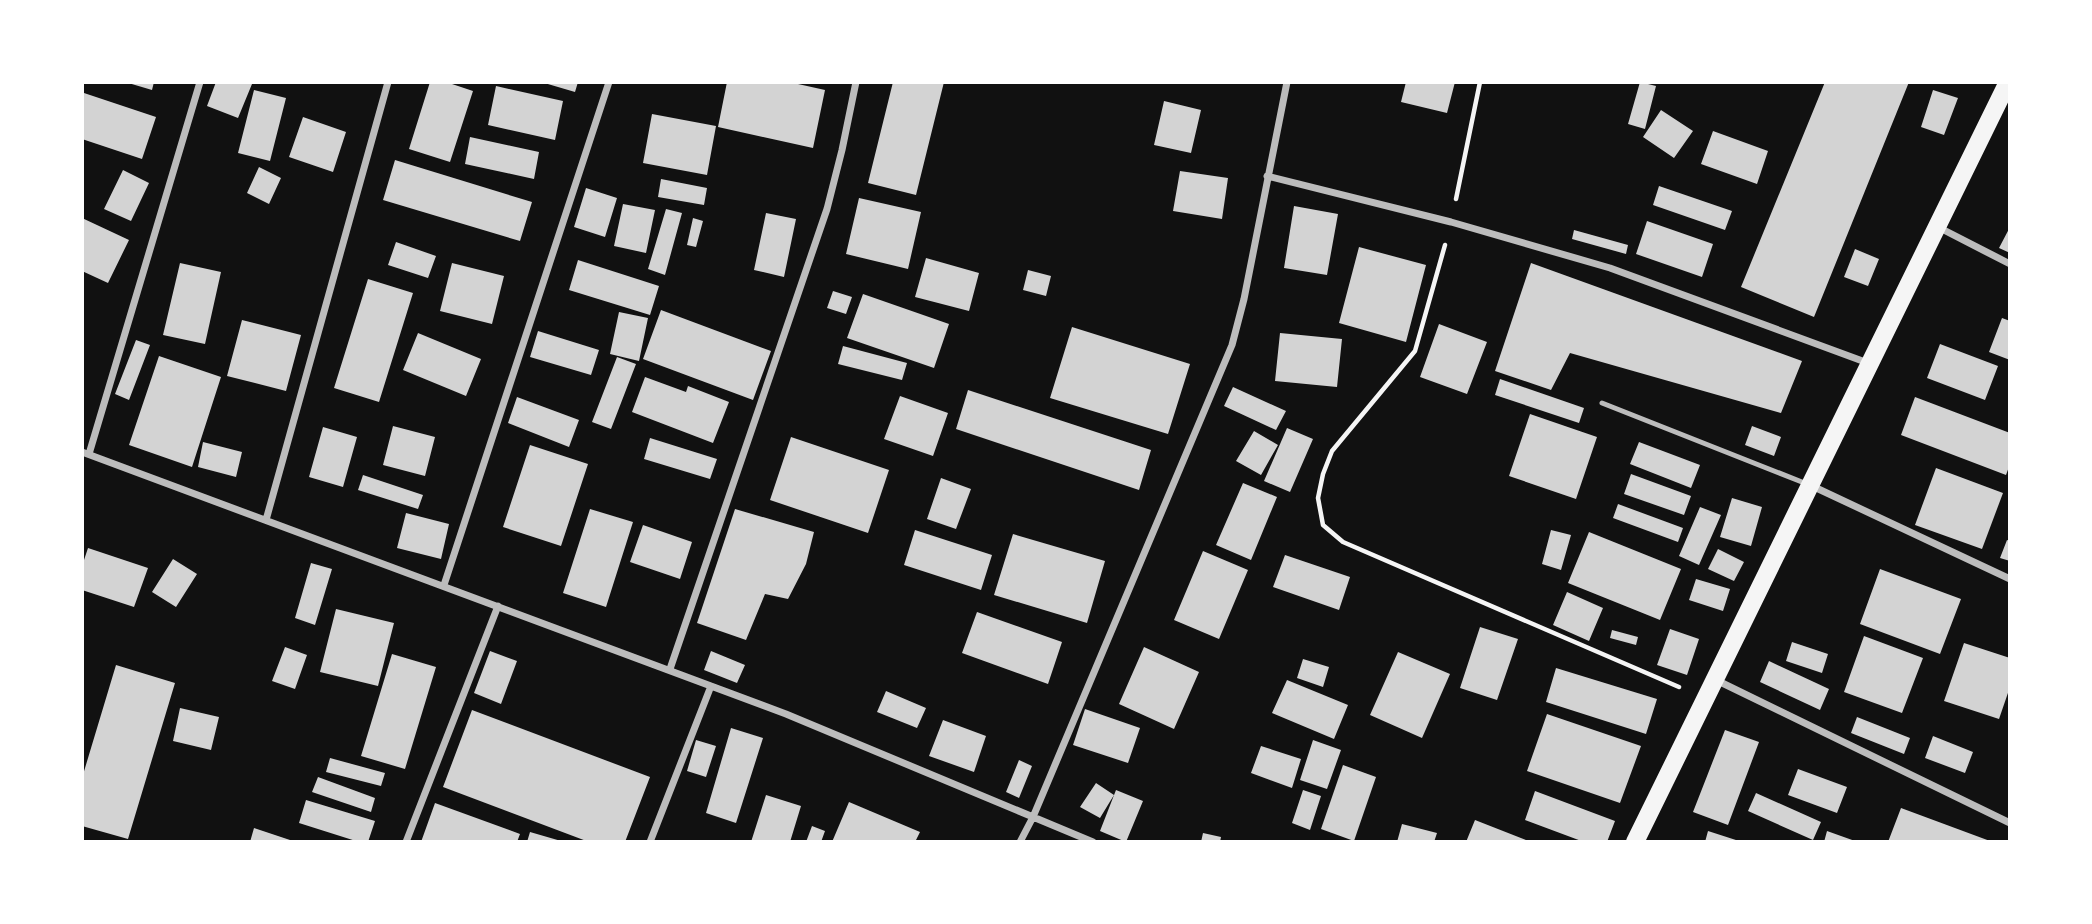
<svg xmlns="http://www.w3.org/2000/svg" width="2092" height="924" viewBox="0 0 2092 924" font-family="'PT Sans Narrow',sans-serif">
<rect width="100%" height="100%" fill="#111"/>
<path fill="#d3d3d3" d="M125 82H154L152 90Z
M216 82 252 84 238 118 207 106Z
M430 82H446L473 91 450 162 409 149Z
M541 82H578L575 92Z
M727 82H789L825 90 813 148 718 127Z
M893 82H944L916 195 868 183Z
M1406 82H1455L1447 113 1401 102Z
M1640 82 1656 86 1645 129 1628 124Z
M1825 82H1909L1814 317 1741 287Z
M496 86 563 101 555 140 488 125Z
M254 90 286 98 270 161 238 153Z
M1933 90 1958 98 1944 135 1921 127Z
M84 93 156 117 142 159 82 139V99Z
M1164 101 1201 110 1191 153 1154 145Z
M1661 110 1693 131 1674 158 1643 137Z
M652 114 716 126 707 175 643 163Z
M303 117 346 132 333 172 289 157Z
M1713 131 1768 151 1757 184 1701 164Z
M470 137 539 152 534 179 465 164Z
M395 160 532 202 520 241 383 200Z
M259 167 281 178 269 204 247 193Z
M123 170 149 183 131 221 104 209Z
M1180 171 1228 178 1222 219 1173 211Z
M661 179 707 188 704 205 658 197Z
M1659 186 1732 211 1725 230 1653 205Z
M586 188 617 198 605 237 574 227Z
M859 198 921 212 908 269 846 254Z
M623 204 655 210 646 253 614 246Z
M1294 206 1338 214 1327 275 1284 268Z
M666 209 682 213 665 275 648 269Z
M766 213 796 219 784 277 754 270Z
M82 218 129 240 108 283 82 271Z
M693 218 703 221 696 247 687 245Z
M1647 221 1713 244 1702 277 1636 254Z
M2010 227V253L1999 248Z
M1574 230 1628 245 1626 254 1572 239Z
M396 242 436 256 428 278 388 265Z
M1359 247 1426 265 1406 342 1339 323Z
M1855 249 1879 259 1868 286 1844 277Z
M926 258 979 273 969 311 915 297Z
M578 260 659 286 650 315 569 290Z
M180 263 221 272 205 344 163 335Z
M452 263 504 276 492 324 440 311Z
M1531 263 1802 361 1781 413 1570 353 1551 390 1495 371Z
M1028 270 1051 276 1046 296 1023 290Z
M368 279 413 293 379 402 334 388Z
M833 291 852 297 846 314 827 308Z
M863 294 949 324 934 368 847 338Z
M661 310 771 351 753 400 643 359Z
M619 312 648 318 639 361 610 354Z
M2002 318 2010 321V360L1989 352Z
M242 320 301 335 286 391 227 376Z
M1439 324 1487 342 1467 394 1420 377Z
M1072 327 1190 364 1168 434 1050 398Z
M538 331 599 350 591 375 530 357Z
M418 333 481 359 466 396 403 370Z
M1280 333 1342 339 1337 387 1275 381Z
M136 340 150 345 129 400 115 394Z
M1940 344 1998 366 1985 400 1927 378Z
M843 346 907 363 902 380 838 364Z
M159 356 221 377 192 467 129 445Z
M617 357 636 364 611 429 592 422Z
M645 377 686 392 688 386 729 402 713 443 632 412Z
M1500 379 1584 408 1579 423 1495 395Z
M1233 387 1286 411 1276 430 1224 406Z
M968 390 1151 450 1139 490 956 429Z
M900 396 948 413 933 456 884 439Z
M517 397 579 420 569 447 508 423Z
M1915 397 2010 433V464L2006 475 1901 435Z
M1530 414 1597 437 1576 499 1509 476Z
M393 426 435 437 425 476 383 465Z
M1752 426 1781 437 1774 456 1745 445Z
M323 427 357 437 343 487 309 477Z
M1287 428 1313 439 1290 492 1264 481Z
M1254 431 1278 445 1261 475 1236 461Z
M791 437 889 470 868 533 770 500Z
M650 438 717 459 710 479 644 459Z
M203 442 242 452 236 477 198 467Z
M1639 442 1700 465 1691 488 1630 464Z
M530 445 588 464 561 546 503 527Z
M1936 468 2003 493 1982 549 1915 525Z
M1631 474 1691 496 1684 515 1624 494Z
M363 475 423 495 418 509 358 490Z
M941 478 971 489 956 529 927 519Z
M1243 483 1277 497 1251 560 1216 545Z
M1732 498 1762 507 1751 546 1720 537Z
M1618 504 1683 528 1678 542 1613 518Z
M1700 507 1721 515 1699 565 1679 556Z
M590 509 633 522 606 607 563 593Z
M735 509 814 532 806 564 788 599 765 594 746 640 697 623Z
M406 513 449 524 441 559 397 548Z
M643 525 692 542 680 579 630 562Z
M915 530 992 555 981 590 904 565Z
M1551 530 1571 535 1561 570 1542 564Z
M1589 532 1681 569 1660 620 1568 583Z
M1013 534 1105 561 1087 623 994 595Z
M2007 540 2010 541V561L2000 558Z
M88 548 148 568 134 607 82 590V566Z
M1718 549 1744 562 1734 581 1708 569Z
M1203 551 1248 570 1219 639 1174 620Z
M1285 555 1350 577 1339 610 1273 587Z
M173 559 197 574 176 607 152 592Z
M311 563 332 569 315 625 295 618Z
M1880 569 1961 599 1940 654 1860 624Z
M1696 579 1730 589 1723 611 1689 600Z
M1567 592 1603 608 1589 641 1553 625Z
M336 609 394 623 378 686 320 672Z
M977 612 1062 642 1048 684 962 653Z
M1480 627 1518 639 1497 700 1460 688Z
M1670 629 1699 639 1687 675 1657 665Z
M1612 630 1638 637 1636 645 1610 638Z
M1864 636 1923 658 1902 713 1844 692Z
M1792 642 1828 654 1822 673 1786 661Z
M1964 643 2010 658V687L1999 719 1944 701Z
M285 647 307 655 295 689 272 681Z
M1144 647 1199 672 1174 729 1119 704Z
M490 651 517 661 501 704 474 693Z
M711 651 745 665 737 683 704 670Z
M1398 652 1450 674 1422 738 1370 715Z
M392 654 436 667 405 769 361 756Z
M1303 659 1329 667 1323 687 1297 678Z
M1769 661 1829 689 1820 710 1760 682Z
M116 665 175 683 128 839 82 826V778Z
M1556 668 1657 699 1646 734 1546 702Z
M1287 680 1348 705 1334 739 1272 713Z
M886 691 926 708 917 728 877 712Z
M180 708 219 717 211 750 173 741Z
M1085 709 1140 728 1128 763 1073 745Z
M472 710 650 777 625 842H589L443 787Z
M1547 714 1641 746 1620 803 1527 771Z
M1857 717 1910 738 1904 754 1851 733Z
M943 720 986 736 974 772 929 756Z
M731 728 763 738 736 823 706 813Z
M1725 730 1759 742 1728 825 1693 812Z
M1933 736 1973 752 1965 773 1925 758Z
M696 740 716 746 706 777 687 771Z
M1313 740 1341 750 1327 789 1300 780Z
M1261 746 1301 759 1292 788 1251 773Z
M330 758 385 773 381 786 326 772Z
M1019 760 1032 766 1019 798 1006 792Z
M1343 765 1376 777 1354 841 1321 829Z
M1798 769 1847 787 1837 813 1788 795Z
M318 777 375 798 371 812 312 792Z
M1096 783 1114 795 1100 818 1080 807Z
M1116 790 1143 801 1126 842 1100 831Z
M1303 790 1321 796 1310 830 1292 823Z
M1535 791 1615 821 1607 842H1584L1525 820Z
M1756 793 1821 822 1813 840 1748 811Z
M766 795 801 806 790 842H751Z
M306 800 375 821 368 842H359L299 823Z
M849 802 920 832 915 842H832Z
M435 803 520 834 517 842H421Z
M1901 808 1990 841 1989 842H1888Z
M1475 820 1531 842H1466Z
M1402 824 1437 833 1434 842H1397Z
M812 826 825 831 821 842H806Z
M254 828 293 841V842H250Z
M1708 831 1739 841V842H1705Z
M1827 831 1855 841V842H1824Z
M530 832 561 841V842H527Z
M1203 833 1221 837 1220 842H1201Z"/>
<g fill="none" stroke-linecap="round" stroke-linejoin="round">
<path stroke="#f5f5f5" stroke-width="4.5" d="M1456 199 1480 82
M1445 245 1415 351 1332 451 1323 474 1318 498 1323 525 1343 542 1679 687"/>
<path stroke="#bcbcbc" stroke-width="5" d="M1602 403 1807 484"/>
<path stroke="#bcbcbc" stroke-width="7" d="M1267 176 1451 222 1610 268 1868 363
M1936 226 2010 264
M82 452 786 714 1093 842
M89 454 200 82
M1812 486 2010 579
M266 520 388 82
M444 585 609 82
M670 669 827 209 842 150 856 82
M1716 680 2010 823
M406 842 498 606
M650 842 711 686
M1020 842 1033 817 1232 345 1244 299 1287 82"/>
<path stroke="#f5f5f5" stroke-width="18" d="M1635 842 2008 82"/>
</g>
<rect width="2092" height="924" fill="none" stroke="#ffffff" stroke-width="168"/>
</svg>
